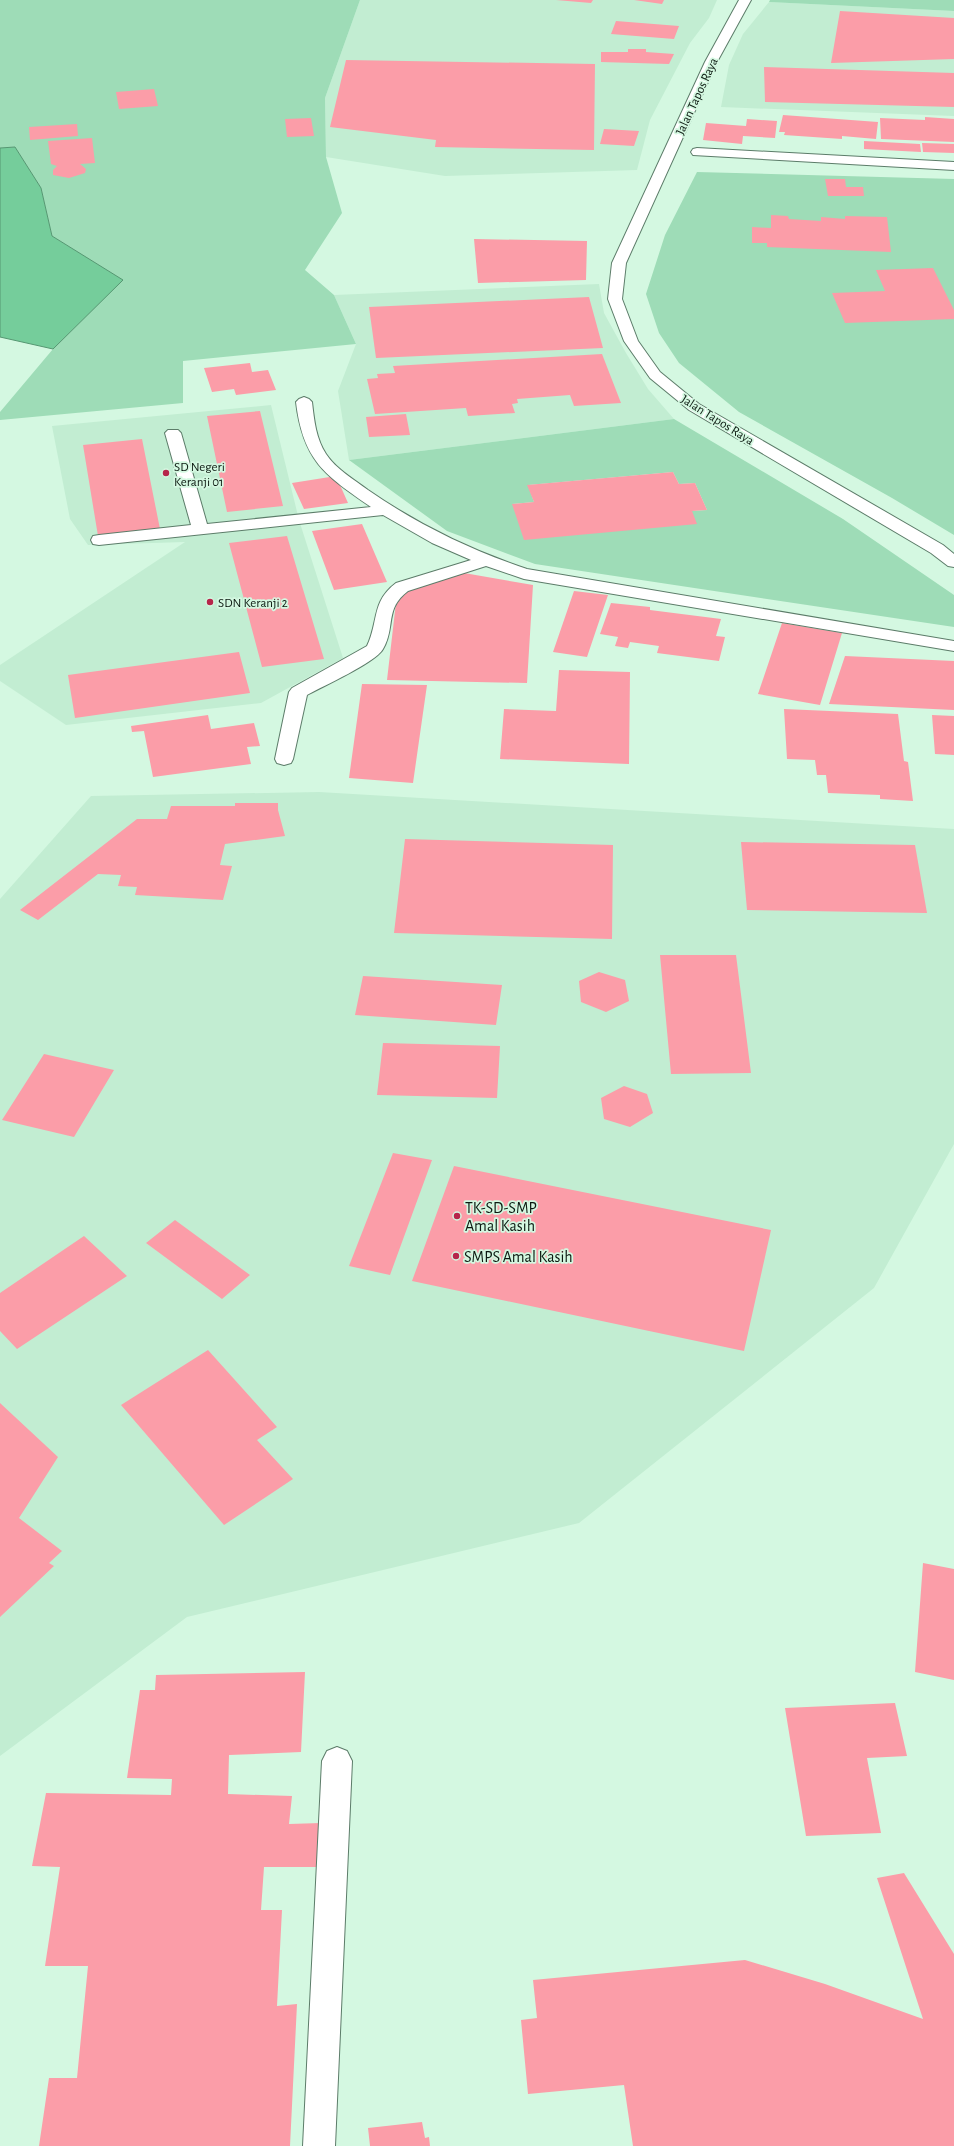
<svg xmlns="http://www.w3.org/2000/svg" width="954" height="2146" viewBox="0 0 954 2146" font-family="'Alegreya Sans',sans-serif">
<rect width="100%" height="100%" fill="#d4f8e1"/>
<path fill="#c2edd2" d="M360 0H717L709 18 690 43 650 120 637 170 445 176 326 157 325 98Z
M769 2 954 11V116L721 107 729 65 743 34Z
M599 284 604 313 626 353 648 389 674 419 349 460 338 391 356 344 334 295Z
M271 405 299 520 343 658 261 703 66 725 0 681V665L185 542 88 545 70 519 52 426Z
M319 792 954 829V1144L874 1288 579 1523 187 1617 0 1756V899L91 796Z"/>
<path fill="#9edcb7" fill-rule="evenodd" d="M0 0H360L325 98 326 157 342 213 305 270 334 295 356 344 183 361V403L0 420V412L53 349 122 280 52 236 41 188 15 147 0 148Z
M770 0H954V11L769 2Z
M697 172 954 179V535L892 498 739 412 679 363 659 333 646 294 665 235Z
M674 419 843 519 954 595V627L535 564 447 531 349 460ZM673 472 679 484 695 483 707 510 692 511 512 504 534 502 528 485Z"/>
<path fill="#75cd9b" stroke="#569772" d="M15 147 41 188 52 236 123 280 53 349 0 337V148Z"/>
<path fill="#fb9da8" d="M556 0H593L591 3Z
M634 0H664L662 4Z
M840 11 954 18V59L831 63Z
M616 21 679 26 674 39 611 34Z
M628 49H646V52L674 54 669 64 601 62V52H628Z
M346 60 595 64 594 150 435 147 436 140 330 127Z
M764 67 954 73V107L765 102Z
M154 89 158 106 119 109 116 92Z
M783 115 878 122 876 139 842 136V139L784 135 785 132H779Z
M925 117 954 119V142L881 139 880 118 925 120Z
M311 118 314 136 287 137 285 119Z
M747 119 777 121 775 138 743 136 742 144 703 140 706 123 746 126Z
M77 124 78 136 30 140 29 127Z
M604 129 639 131 634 146 600 144Z
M92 138 95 163 80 164 86 169 85 173 69 178 53 175V170L57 166 51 164 48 141Z
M864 141 920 144 921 152 864 149Z
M922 143 954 144V153L923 152Z
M825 179H845L846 187H863L864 196H828Z
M771 215 788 216 789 219 821 221V217L845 219V216L887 217 891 252 767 247V243H752V227L771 228Z
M474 239 587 241 586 280 478 283Z
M933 268 954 310V319L845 323 832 293 885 291 876 270Z
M589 297 603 348 376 358 369 307Z
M602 354 621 403 574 406 570 395 517 399 518 403 512 404 515 413 468 416 466 408 375 414 367 379 378 378 377 374 395 373 393 366Z
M250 363 252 372 268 370 276 390 236 395 234 389 212 392 204 368Z
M260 411 283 506 227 512 207 416Z
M406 414 410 435 369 437 366 417Z
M142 439 160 529 98 536 83 445Z
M673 472 679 484 695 483 707 510 692 511 697 524 524 540 512 504 534 502 527 485Z
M336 476 348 503 304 509 292 483Z
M362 524 387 582 334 590 312 531Z
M287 536 324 659 262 667 229 543Z
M464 573 533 585 527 683 387 680 397 594Z
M574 591 608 595 587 657 553 652Z
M611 603 650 607V610L721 619 716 636 725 637 719 661 657 653 659 646 630 642 628 648 615 646 618 637 600 634Z
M782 623 842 633 820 705 758 694Z
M239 652 250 693 75 718 68 675Z
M845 656 954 661V710L829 704Z
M559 670 630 672 629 764 500 759 504 709 556 711Z
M362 684 427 685 413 783 349 778Z
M784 709 898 714 904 761 908 762 913 801 880 799V795L828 793 826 775H817L815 760 787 759Z
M208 715 211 729 254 723 260 746 247 747 251 764 153 777 144 731 132 732 131 726Z
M932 715 954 716V755L935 754Z
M235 803H278V810L285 836 225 844 220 865 232 866 223 900 135 895 137 887 118 886 121 875 98 874 38 920 20 910 137 819H167L171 806H235Z
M405 839 613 845 612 939 394 933Z
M741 842 915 845 927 913 747 910Z
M660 955H736L751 1073 671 1074Z
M599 972 625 980 629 1001 606 1012 581 1002 579 981Z
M363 976 502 985 496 1025 355 1015Z
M383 1043 500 1046 497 1098 377 1095Z
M44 1054 114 1070 74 1137 2 1120Z
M624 1086 647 1094 653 1113 630 1127 604 1119 601 1098Z
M393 1153 432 1160 390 1275 349 1266Z
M454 1166 771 1230 744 1351 412 1281Z
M175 1220 250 1275 222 1299 146 1243Z
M84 1236 127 1276 17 1349 0 1331V1293Z
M208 1350 277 1427 257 1440 293 1479 224 1525 121 1405Z
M0 1403 58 1457 19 1518 62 1551 49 1563 54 1566 0 1617Z
M923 1563 954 1569V1680L915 1672Z
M305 1672 301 1752 229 1755 228 1794 292 1796 289 1824 321 1823 319 1867H264L261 1910H282L277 2006 297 2004 290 2146H39L49 2078H77L88 1966H45L60 1867 32 1866 46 1793 171 1795 172 1779 127 1778 140 1690H155L156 1675Z
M895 1703 907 1756 867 1758 881 1833 806 1836 785 1708Z
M904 1873 954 1954V2146H633L624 2085 528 2094 521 2020 537 2018 533 1980 745 1960 825 1984 923 2019 877 1878Z
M422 2122 425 2138 429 2137 430 2146H370L368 2128Z"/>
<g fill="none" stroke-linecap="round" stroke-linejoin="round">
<defs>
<path id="service" d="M697 148 954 162V170L693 155 691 152 693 149Z
M304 397 309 399 312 402C314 420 316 439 326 454 336 469 353 479 368 490 417 524 470 550 527 569L954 641V651L524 579 486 566 408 591C384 609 396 627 383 649 375 663 323 686 307 695L293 759 291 763 284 765 277 763 275 759 289 692 292 688 367 646C379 621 371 602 396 583L471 560 432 543 383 515 99 545 93 544 91 540 93 536 99 535 191 525 165 433 168 430H178L181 433 207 524 371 507C325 475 303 461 296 402L299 399Z
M337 1747 347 1751 352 1761 335 2146H303L322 1761 327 1751Z"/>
<path id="secondary" d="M739 0H751L717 62 626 263 622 299 638 341 660 372 699 404 943 545 954 554V567L948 566 931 553 689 410 650 378 624 341 608 299 612 263 705 62Z"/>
</defs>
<use href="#service" stroke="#5c7c69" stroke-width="2"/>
<use href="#secondary" stroke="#5c7c69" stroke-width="2"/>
<use href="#service" fill="#fff" fill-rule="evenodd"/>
<use href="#secondary" fill="#fff" fill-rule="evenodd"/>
</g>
<g fill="#b6254a" stroke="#d4f8e1" stroke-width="1.5">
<circle cx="166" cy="473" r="4"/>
<circle cx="210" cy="602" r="4"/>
<circle cx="457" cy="1216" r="4"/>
<circle cx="456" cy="1256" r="4"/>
</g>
<g text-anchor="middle" stroke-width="3.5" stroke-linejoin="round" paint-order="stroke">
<g font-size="13" fill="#0c1911" stroke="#d4f8e1">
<text transform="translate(696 96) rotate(-65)" y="5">Jalan Tapos Raya</text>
<text transform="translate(718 419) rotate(32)" y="5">Jalan Tapos Raya</text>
</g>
<g font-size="13" fill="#0c1911" stroke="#d4f8e1" text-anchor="start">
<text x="174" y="471">SD Negeri<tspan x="174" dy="15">Keranji 01</tspan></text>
<text x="218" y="607">SDN Keranji 2</text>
</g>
<g font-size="16" fill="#0c1911" stroke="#d4f8e1" text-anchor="start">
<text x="465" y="1213">TK-SD-SMP<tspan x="465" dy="18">Amal Kasih</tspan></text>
<text x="464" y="1262">SMPS Amal Kasih</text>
</g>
</g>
</svg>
